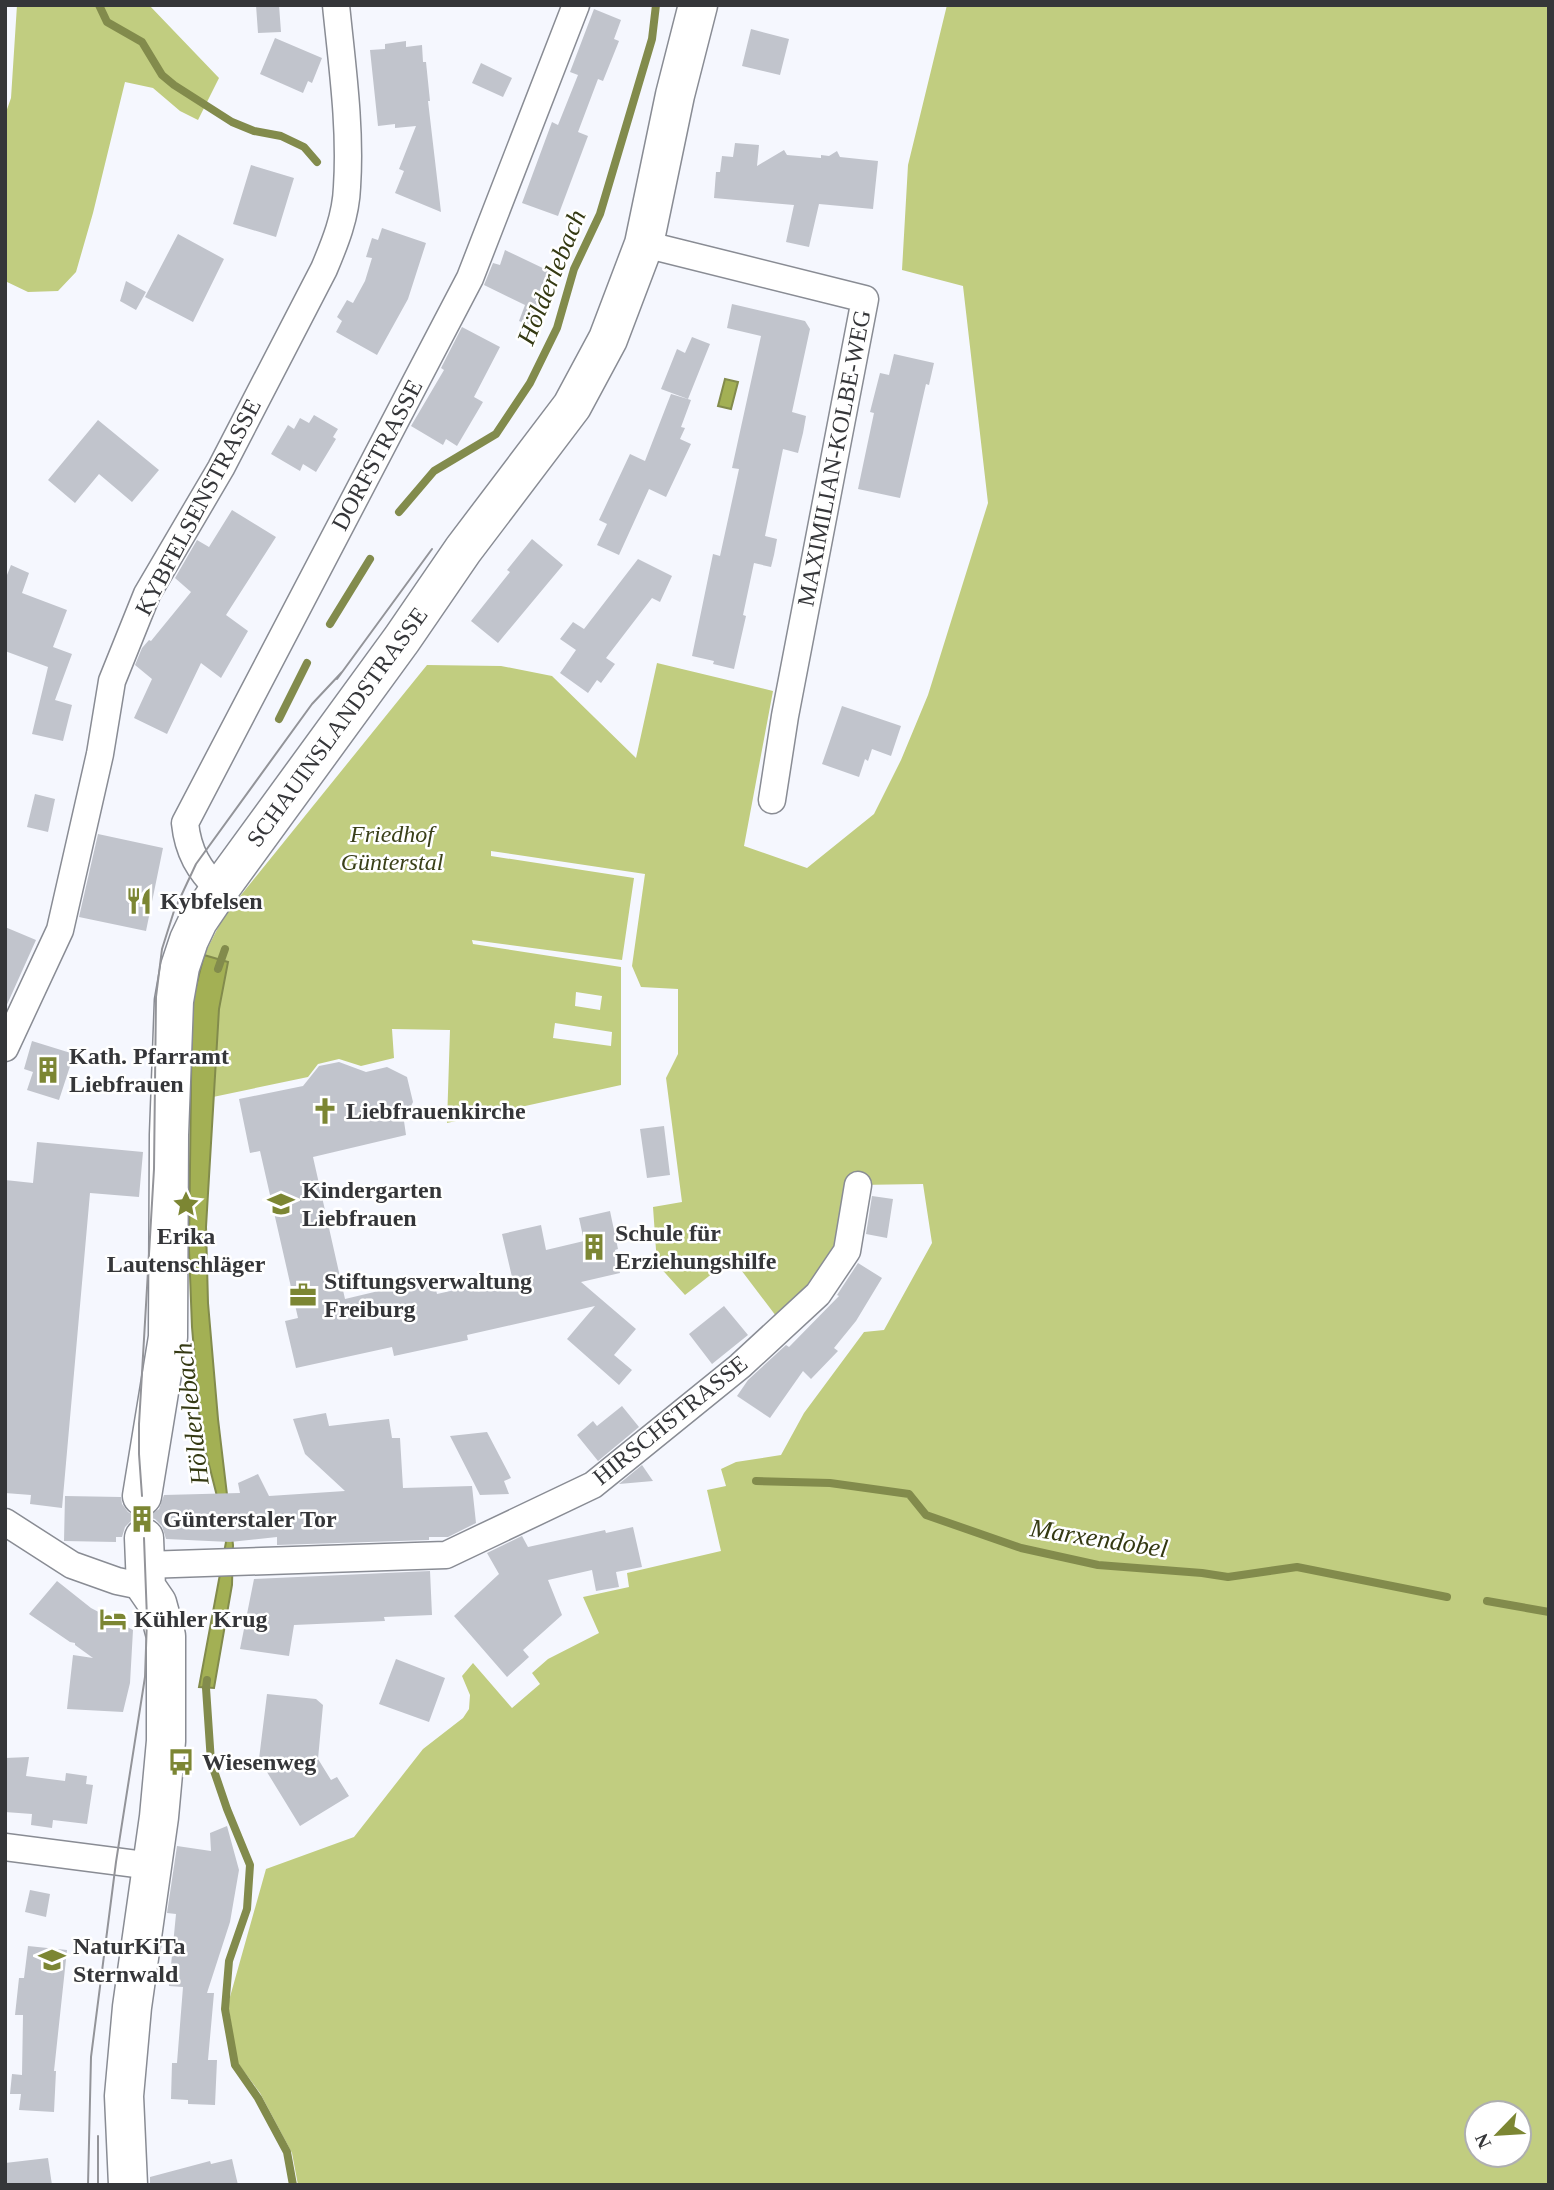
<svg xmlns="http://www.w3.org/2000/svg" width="1554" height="2190" viewBox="0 0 1554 2190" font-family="'Times New Roman',serif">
<rect width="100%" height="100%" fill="#f5f7fe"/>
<path fill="#c1cd80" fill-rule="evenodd" d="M17 5H149L219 78 198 120 180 111 153 88 125 82 93 213 76 272 58 291 28 292 5 281V115L11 98Z
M947 5H1549V2185H298L292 2153 260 2093 237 2062 228 2004 266 1869 354 1837 423 1749 463 1718 469 1709 470 1695 462 1676 473 1663 512 1708 540 1684 532 1673 548 1659 599 1633 583 1597 629 1587 627 1573 721 1551 707 1490 726 1486 721 1469 736 1462 781 1455 804 1413 864 1332 884 1330 932 1243 923 1184 858 1185 835 1250 814 1286 776 1316 732 1258 685 1295 657 1264 653 1207 682 1202 666 1078 678 1054V989L641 987 632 966 645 874 491 851V856L634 878 622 960 472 940 473 944 621 967V1085L447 1123 450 1030 392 1029 394 1058 361 1066 339 1059 318 1064 308 1077 213 1097 219 1009 228 963 204 955 224 916 427 665 501 666 552 676 636 758 657 663 773 691 744 846 807 868 874 814 901 760 928 695 988 503 963 286 902 270 908 165ZM576 992 602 996 600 1010 575 1006ZM555 1023 612 1032 611 1046 553 1038ZM1477 2113H1519V2155H1477Z"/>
<path fill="#a3b054" stroke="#828b4c" stroke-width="2" d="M725 379 738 382 731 409 718 406Z
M204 955 228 962 219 1009 206 1227 208 1303 218 1419 233 1545 232 1585 214 1688 199 1687 226 1542 223 1520 201 1433 192 1327 189 1249 192 1002Z"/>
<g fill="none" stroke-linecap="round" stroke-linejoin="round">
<path stroke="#828b4c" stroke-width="8" d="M99 5 107 22 142 42 162 75 174 85 232 122 254 131 281 136 304 147 317 162
M399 512 434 471 496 434 530 383 557 328 574 269 600 214 652 39 656 5
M330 624 370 559
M279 719 307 663
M218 969 225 949
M756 1481 830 1483 909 1494 926 1515 1021 1548 1098 1565 1202 1573 1228 1577 1297 1567 1447 1597
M1487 1601 1549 1612
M207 1680 206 1688 211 1762 227 1809 250 1865 247 1909 229 1961 225 2009 235 2065 258 2098 287 2152 293 2185"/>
</g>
<path fill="#c1c4cc" d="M256 5H279L281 32 258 33Z
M594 9 621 20 614 39 619 41 603 81 598 79 578 132 588 136 558 216 522 203 552 122 558 125 578 75 570 72Z
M751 29 789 39 780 75 742 66Z
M275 38 322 58 312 83 308 81 303 93 260 74Z
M406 41V47L422 45 423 62H426L430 101H428L441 212 395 193 404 171 399 169 416 126 395 128V124L378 126 370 50 385 49V44Z
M481 63 512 78 503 97 472 83Z
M735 143 759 145 757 166 784 150 787 155 821 158V155L829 156 837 151 840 157 878 161 873 209 819 204 809 247 786 242 794 205 714 198 716 172H720L722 156 733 157Z
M251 165 294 178 276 237 233 224Z
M382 228 426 243 408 299 377 355 336 332 342 321 337 317 347 300 353 303 365 281 372 258 366 257 372 238 378 240Z
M178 234 224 259 193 322 145 297Z
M505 250 549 271 535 301 548 306 538 329 519 321 525 305 484 285 493 263 500 265Z
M126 281 146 292 136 310 120 301Z
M732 304 805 321 810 329 792 412 806 416 803 433 798 453 783 449 765 536 777 539 774 555 771 567 754 563 743 615 746 616 734 669 713 664 714 661 692 656 713 554 720 556 739 469 732 468 761 336 727 328Z
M462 327 500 347 474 397 483 402 457 446 446 439 443 445 411 426 444 370 441 368Z
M692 337 710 344 688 399 661 389 677 349 685 353Z
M894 354 934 363 929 385 926 384 900 498 858 489 874 413 870 412 880 373 889 375Z
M671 394 691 400 681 427 685 428 680 439 691 444 666 497 649 489 619 555 597 545 607 524 599 520 630 454 645 461Z
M314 415 338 429 333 437 336 439 316 472 303 464 300 471 271 454 288 425 294 429 300 418 309 423Z
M98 420 159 470 132 502 99 474 75 503 48 480Z
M232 510 276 537 226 615 248 631 221 678 201 663 167 734 134 718 152 679 135 665 142 648 149 640 151 641 191 592 175 578 197 540 209 547Z
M532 539 563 565 498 643 471 621 510 572 507 570Z
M638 559 672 576 660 602 652 598 606 658 615 664 601 683 597 680 588 693 560 673 576 650 560 639 573 622 584 629Z
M11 565 29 573 22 593 67 610 53 647 72 654 55 700 72 705 63 741 32 734 48 667 5 651V580Z
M842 706 901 726 891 756 872 749 868 761 865 759 859 777 822 764Z
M35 794 55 799 48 832 27 827Z
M98 834 163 848 146 931 79 917Z
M5 927 36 940 5 1009Z
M32 1041 74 1054 59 1100 27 1090 33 1072 24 1069Z
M339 1062 366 1072 387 1067 407 1077 413 1102 404 1121 406 1135 313 1157 345 1299 433 1278 437 1294 512 1277 502 1234 541 1225 546 1250 584 1241 579 1218 610 1211 618 1249 615 1250 620 1273 581 1282 636 1329 614 1355 632 1370 619 1385 567 1339 595 1306 467 1335 468 1340 394 1356 392 1347 296 1368 285 1321 298 1318 260 1151 250 1153 239 1099 303 1086 319 1066Z
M664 1126 670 1175 647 1178 640 1129Z
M37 1142 143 1152 139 1197 90 1193 62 1508 30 1504 31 1495 5 1493V1180L33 1183Z
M872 1196 893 1199 887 1238 866 1234Z
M858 1263 882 1278 856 1321 834 1348 838 1351 811 1379 803 1371 770 1418 737 1396 748 1380 786 1345 789 1347 839 1296 837 1295Z
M724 1306 748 1335 712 1364 689 1334Z
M622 1406 639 1427 598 1461 577 1435 593 1421 597 1426Z
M326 1413 329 1426 389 1419 392 1438H400L403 1488 472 1486 476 1523 448 1537H429V1540L277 1545V1537L230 1542 166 1539 162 1526 155 1519 147 1517 159 1509 164 1495 240 1493 238 1483 258 1474 269 1496 345 1491 305 1454 293 1419Z
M487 1432 511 1478 504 1481 509 1494 480 1495 450 1436Z
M642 1465 653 1481 619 1484Z
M65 1496 121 1497 122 1504 128 1512 138 1517 132 1520 125 1527 122 1537H116V1542L64 1541Z
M633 1527 642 1567 616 1572 619 1587 596 1591 592 1570 548 1580 562 1615 523 1650 529 1657 507 1677 454 1616 499 1574 487 1553 522 1536 528 1547 605 1530 606 1533Z
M430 1571 432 1615 384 1617 385 1621 294 1625 289 1656 240 1649 254 1579Z
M57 1581 91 1608 133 1630 130 1683 123 1712 67 1709 73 1655 93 1658 75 1645V1643L70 1642 29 1614Z
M396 1659 445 1678 429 1722 379 1704Z
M267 1694 316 1699 323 1705 318 1759 331 1780 337 1777 349 1796 300 1826 259 1759Z
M29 1757 26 1776 65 1781 66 1773 87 1776 86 1784 93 1785 87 1824 53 1820 52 1828 31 1825 32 1814 5 1812V1758Z
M227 1826 239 1870 230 1922 207 1993H214L208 2060H217L215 2105 188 2104V2100L171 2099 172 2063H177L183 1987 169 1986 176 1914 167 1913 177 1846 211 1851 210 1833Z
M30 1890 50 1894 46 1917 25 1912Z
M28 1946 67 1950 54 2071H56L54 2112 19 2110 21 2094H10L12 2074 22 2075 23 2015H15L19 1978H24Z
M48 2158 52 2185H5V2163Z
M232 2159 238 2185H150V2177L210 2161 211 2164Z"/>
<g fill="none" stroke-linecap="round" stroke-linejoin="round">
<defs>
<path id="minor" d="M644 244 865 299 785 716 772 800
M219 890C199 870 188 852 185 823L470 278 576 5
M5 1048 60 930 100 754 112 681 147 594 221 468 324 269C335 243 346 216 347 187 351 127 342 65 336 5
M5 1522 72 1565 117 1581 146 1587
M145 1565 446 1555 593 1485 740 1366 818 1294 847 1251 858 1185
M5 1847 152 1866"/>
<path id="secondary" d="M142 1496 168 1337 169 1135 174 1001 180 967 189 940 198 921 219 890 402 639 463 550 572 406 608 339 644 244 675 95 698 5
M128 2185 124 2096 132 2007 159 1817 166 1741V1636L157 1603 146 1587 144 1538"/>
</defs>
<use href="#minor" stroke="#898c94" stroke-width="29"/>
<use href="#secondary" stroke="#898c94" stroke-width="41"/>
<use href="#minor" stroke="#fff" stroke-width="26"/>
<use href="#secondary" stroke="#fff" stroke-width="38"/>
<path stroke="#939499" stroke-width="2" d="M337 679 432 549
M142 1496 139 1454V1424L154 1169 156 997 162 949 174 911 196 864 312 704 342 672
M98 2136V2185
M88 2185 91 2057 116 1862 145 1677 147 1619 144 1538"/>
</g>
<defs>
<symbol id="restaurant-bare" viewBox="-9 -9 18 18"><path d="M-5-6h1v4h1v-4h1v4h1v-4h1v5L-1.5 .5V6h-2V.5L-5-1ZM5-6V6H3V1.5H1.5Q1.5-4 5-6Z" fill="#7c8633" stroke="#fff" stroke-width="2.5" paint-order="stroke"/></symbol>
<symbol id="building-bare" viewBox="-9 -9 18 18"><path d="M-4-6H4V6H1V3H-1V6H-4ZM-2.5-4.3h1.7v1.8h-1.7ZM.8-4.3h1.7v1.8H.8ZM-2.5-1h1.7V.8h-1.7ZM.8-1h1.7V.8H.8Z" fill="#7c8633" stroke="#fff" stroke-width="2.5" paint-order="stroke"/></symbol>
<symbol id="church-bare" viewBox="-9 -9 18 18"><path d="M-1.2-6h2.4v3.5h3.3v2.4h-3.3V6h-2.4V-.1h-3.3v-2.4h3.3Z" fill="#7c8633" stroke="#fff" stroke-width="2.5" paint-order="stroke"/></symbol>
<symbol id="sight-bare" viewBox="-9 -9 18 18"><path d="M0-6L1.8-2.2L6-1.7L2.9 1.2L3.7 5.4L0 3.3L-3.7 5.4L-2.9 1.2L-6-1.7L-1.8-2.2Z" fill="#7c8633" stroke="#fff" stroke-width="2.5" paint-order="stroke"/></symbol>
<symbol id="school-bare" viewBox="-9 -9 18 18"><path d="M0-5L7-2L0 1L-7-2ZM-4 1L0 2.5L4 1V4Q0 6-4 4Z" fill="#7c8633" stroke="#fff" stroke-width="2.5" paint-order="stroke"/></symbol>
<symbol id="office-bare" viewBox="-9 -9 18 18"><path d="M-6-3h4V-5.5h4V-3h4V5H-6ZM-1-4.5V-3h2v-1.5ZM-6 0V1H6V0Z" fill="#7c8633" stroke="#fff" stroke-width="2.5" paint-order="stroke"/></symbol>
<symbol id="hotel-bare" viewBox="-9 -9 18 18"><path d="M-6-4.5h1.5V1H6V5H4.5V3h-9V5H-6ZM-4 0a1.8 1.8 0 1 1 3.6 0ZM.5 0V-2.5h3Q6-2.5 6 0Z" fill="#7c8633" stroke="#fff" stroke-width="2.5" paint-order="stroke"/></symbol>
<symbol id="bus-bare" viewBox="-9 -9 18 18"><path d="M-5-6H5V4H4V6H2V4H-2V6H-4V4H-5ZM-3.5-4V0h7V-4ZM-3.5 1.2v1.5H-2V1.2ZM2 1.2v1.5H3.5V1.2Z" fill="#7c8633" stroke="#fff" stroke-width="2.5" paint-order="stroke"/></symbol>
</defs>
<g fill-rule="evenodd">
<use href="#restaurant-bare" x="120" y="882" width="38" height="38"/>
<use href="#building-bare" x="29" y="1051" width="38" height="38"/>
<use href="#church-bare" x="306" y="1092" width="38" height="38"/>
<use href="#sight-bare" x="167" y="1185" width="38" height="38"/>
<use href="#school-bare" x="262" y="1185" width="38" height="38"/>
<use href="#building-bare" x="575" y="1228" width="38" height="38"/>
<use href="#office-bare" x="284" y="1276" width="38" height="38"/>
<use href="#building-bare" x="123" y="1500" width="38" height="38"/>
<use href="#hotel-bare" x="94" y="1600" width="38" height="38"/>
<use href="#bus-bare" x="162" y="1743" width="38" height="38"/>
<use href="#school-bare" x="33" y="1941" width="38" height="38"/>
</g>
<g text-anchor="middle" stroke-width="5" stroke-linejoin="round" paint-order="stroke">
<g font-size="24" fill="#353639" stroke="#fff">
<text transform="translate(377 455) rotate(-62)" y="8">DORFSTRASSE</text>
<text transform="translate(834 458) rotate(-79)" y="8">MAXIMILIAN-KOLBE-WEG</text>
<text transform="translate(198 507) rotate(-62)" y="8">KYBFELSENSTRASSE</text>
<text transform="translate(337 727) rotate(-54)" y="8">SCHAUINSLANDSTRASSE</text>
<text transform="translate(670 1420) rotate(-39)" y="8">HIRSCHSTRASSE</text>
</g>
<g font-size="24" font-style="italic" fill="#3a4019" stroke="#fff">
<text x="392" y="842">Friedhof<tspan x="392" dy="28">Günterstal</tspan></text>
</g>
<g font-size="24" font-weight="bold" fill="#353639" stroke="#fff" text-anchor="start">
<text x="160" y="909">Kybfelsen</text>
<text x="69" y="1064">Kath. Pfarramt<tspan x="69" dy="28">Liebfrauen</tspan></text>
<text x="346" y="1119">Liebfrauenkirche</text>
<text x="302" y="1198">Kindergarten<tspan x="302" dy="28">Liebfrauen</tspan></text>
<text x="615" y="1241">Schule für<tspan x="615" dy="28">Erziehungshilfe</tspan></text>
<text x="186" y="1244" text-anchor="middle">Erika<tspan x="186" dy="28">Lautenschläger</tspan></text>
<text x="324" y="1289">Stiftungsverwaltung<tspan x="324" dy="28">Freiburg</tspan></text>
<text x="163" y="1527">Günterstaler Tor</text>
<text x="134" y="1627">Kühler Krug</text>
<text x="202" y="1770">Wiesenweg</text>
<text x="73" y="1954">NaturKiTa<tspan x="73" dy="28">Sternwald</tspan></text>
</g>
<g font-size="26" font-style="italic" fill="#343912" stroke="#fff">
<text transform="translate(551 277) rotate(-68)" y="9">Hölderlebach</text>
<text transform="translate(191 1414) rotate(-97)" y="9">Hölderlebach</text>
<text transform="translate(1099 1538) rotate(9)" y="9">Marxendobel</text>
</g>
</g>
<rect width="1554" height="2190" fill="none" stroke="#353639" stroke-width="14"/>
<g transform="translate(1498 2134) rotate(245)"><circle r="33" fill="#ffffff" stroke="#aeafb0" stroke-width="2"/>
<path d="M0-5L12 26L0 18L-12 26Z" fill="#7c8633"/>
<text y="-10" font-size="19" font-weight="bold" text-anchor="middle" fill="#353639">N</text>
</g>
</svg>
